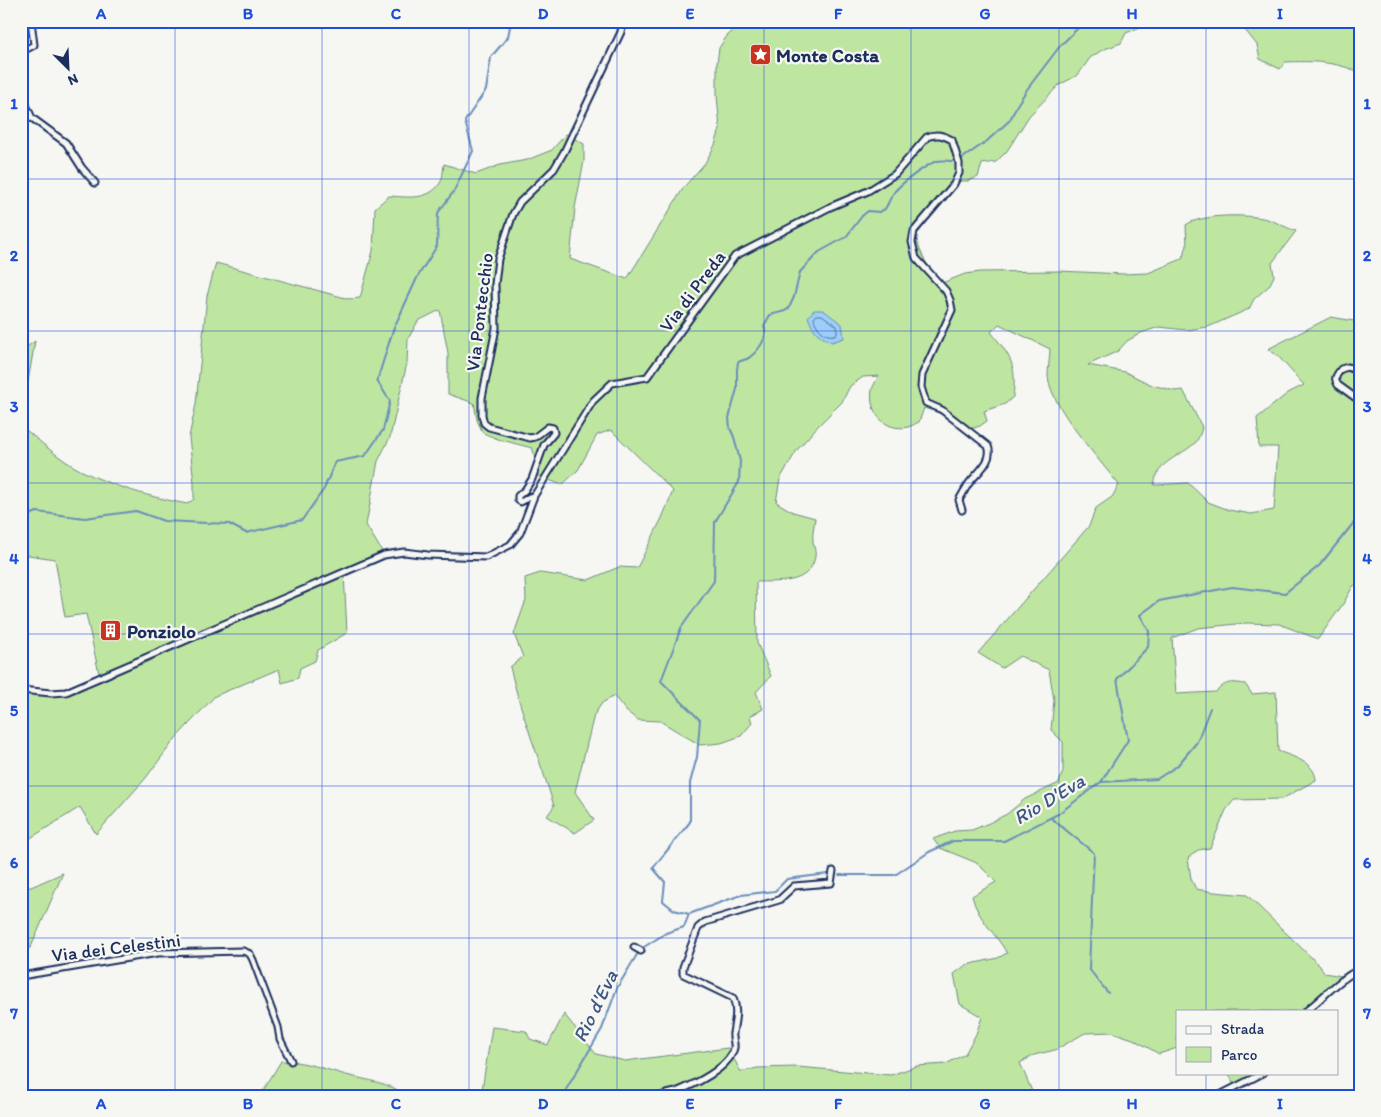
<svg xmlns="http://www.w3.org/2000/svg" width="1381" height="1117" viewBox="0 0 1381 1117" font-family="Itim,sans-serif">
<rect width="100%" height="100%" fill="#f6f6f2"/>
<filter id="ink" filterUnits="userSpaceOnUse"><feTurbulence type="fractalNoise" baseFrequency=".02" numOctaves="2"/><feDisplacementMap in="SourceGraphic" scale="10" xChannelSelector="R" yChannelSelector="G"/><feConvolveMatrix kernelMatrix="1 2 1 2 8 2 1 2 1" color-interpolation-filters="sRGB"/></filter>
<g filter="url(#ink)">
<path fill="#bfe6a1" stroke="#6d8a80" d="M744 21H1157L1126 33 1121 43 1102 50 1090 58 1078 75 1059 85 1029 116 1007 151 996 162 982 164 978 177 968 181H956L916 236C920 255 929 270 942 283L965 274 980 272 1059 271 1124 274 1148 273 1182 259 1187 246 1186 225C1201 214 1248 214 1267 219 1277 222 1286 228 1296 231L1272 263 1274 276 1269 286 1254 299 1249 309 1208 327 1186 330 1159 327 1141 333 1127 341 1118 351 1088 365 1125 372 1152 385 1175 391 1183 390 1202 427C1201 432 1199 438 1196 442 1181 457 1157 460 1154 485L1188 483 1208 502 1229 510 1251 514 1274 510 1278 447H1259L1257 418 1288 393 1304 385 1278 356 1268 349 1331 317 1360 322V583L1353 586 1343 604 1318 639 1279 624 1246 623 1198 628 1172 638 1176 694 1216 692C1226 681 1231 682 1245 684L1252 694 1276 692 1278 751C1293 757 1315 762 1316 780L1282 799 1234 800 1226 810 1210 848 1198 850 1188 858 1191 879 1196 889 1214 892 1247 895 1320 966 1324 973 1342 976 1320 997 1302 1011H1177V1048L1159 1054 1133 1039 1112 1032 1085 1033 1055 1050 1034 1055 1020 1063 1034 1096H481L492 1027 526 1031 530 1039 548 1045 564 1014 596 1054 625 1061 728 1048 741 1072 757 1068 797 1067 891 1075 917 1066 946 1064 965 1054 976 1034 982 1017 960 1004 954 974 966 965 998 958 1007 953C996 934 977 918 972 896L996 882 977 863 940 848 933 839 955 831 972 830 989 823 1007 814 1025 799 1059 783 1063 771V742L1051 730 1054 700 1049 670 1020 656 1002 668 978 653 1089 526 1096 508 1112 497 1119 485C1100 460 1050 406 1048 376 1048 367 1050 357 1050 349L999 324 991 332C1011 357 1017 365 1013 397L1005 404 984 411 987 421 980 426 967 430 939 413 924 408 919 422C916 423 912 426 908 427 885 432 868 412 872 390 873 385 877 380 879 376L863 377 850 386 842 402 817 427 797 450 780 479 776 502 793 512 815 518C814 526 812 534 813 542 814 547 816 552 815 557 809 586 778 581 756 582L757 643 771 676 756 692 763 709 750 716 752 723 741 736 721 743 700 745 660 721 638 720 626 711 614 696 602 703 594 715 575 792 594 820 575 833 547 816 554 806C540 759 521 715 510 667L523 657 514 634 526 600 525 578 540 573 588 580 619 567 637 568 662 518 673 491 611 430 597 435 578 470 562 485 533 474 536 458 532 448 498 439 483 433 477 420 474 403 448 394V353L440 310 418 321 408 339 407 363 390 437 378 461 366 525 383 553 344 572 347 633 318 650 315 661 300 668 298 678 282 683 279 669 215 696 175 739 145 779 96 834 80 807 21 844V691L54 693 74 690 100 678 86 614 65 617 55 559 21 554V426C40 441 59 459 80 470 114 487 150 497 187 504L194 499V483L189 437 196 404 207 296 216 263 349 299 360 298 373 251 375 208 389 196C407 197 429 201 440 183 443 179 443 170 444 164L476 174 500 165 527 160 552 150 566 134 584 144V161L575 208 570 259 627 279 684 187 705 163 715 145 720 129 717 96V63L719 48 727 36Z
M1238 21H1360V73C1336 61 1311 61 1285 62L1280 69 1260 59 1257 45Z
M35 341 26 393 21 412V351Z
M63 873 31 947 21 954V887H31Z
M281 1061C304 1061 325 1069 346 1075 370 1081 387 1082 408 1096H260Z
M1229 1073H1260L1234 1086Z"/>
<path fill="#9dcef9" stroke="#698ebb" d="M814 310H823L842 324 844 338 832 342C819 337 813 331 808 317Z"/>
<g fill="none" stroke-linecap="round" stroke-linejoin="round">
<path stroke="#4f6f9c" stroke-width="1" d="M817 315H822L837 326V334C826 339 817 329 814 319Z"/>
<path stroke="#698ebb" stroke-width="2" d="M21 516H27L37 512 85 518 136 511 164 521 229 524 246 533 302 520 324 489 335 462 365 456 383 430 390 401 377 381 393 330 418 276 437 246 438 213 454 191 473 151 465 121 486 90 491 57 508 37 511 21
M1101 782 1157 779 1177 766 1197 742 1210 708
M1051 818 1094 853 1089 969 1108 993
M839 875H895L929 852 953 841H1004L1058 814 1101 782 1128 740 1117 679 1148 647 1149 631 1140 615 1159 601 1232 587 1285 593 1319 566 1360 515
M689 914 674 910 663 901 665 882 653 868 690 822V783L697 757 700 720 661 681 681 628 714 581 715 522 739 482 740 461 734 437 730 428 729 418 737 389V370L738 362C742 360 747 360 750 357 758 351 769 337 764 326L770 315 785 311 789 308 794 297 800 272 819 252 846 237 862 216 868 211 879 212 885 209C888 204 891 196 895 191 902 183 927 164 937 161 945 159 953 163 960 160L987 141 1010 120 1017 105 1028 88 1060 46 1085 21
M689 914 741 895 775 891 787 879 828 874
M644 947 666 933 684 927 689 914
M560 1096 564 1093 602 1029 617 988 638 953"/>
<defs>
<path id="minor" d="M21 52 34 45 31 21
M21 94 32 118 66 143 82 168 95 183
M21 119 32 118
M1360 372 1348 367 1341 369C1337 375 1333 378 1338 385L1360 401
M534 496 529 497 521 502 518 500V496L525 490 532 479 544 445 554 433 553 428 548 427 535 437 530 438 489 427 484 423 482 415V398L496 328 495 284 498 259 513 214 520 202 554 169 564 152 621 32 623 21
M21 690 51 693 66 692 384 555 404 552 428 555 486 557 510 545 520 533 534 496 593 401 612 383 647 377 735 256 830 207 868 191 895 174 927 137C936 133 943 135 952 140L959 163V173L954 184 914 231 912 242 916 258 946 291 950 300 952 310 922 375 921 387 926 403 942 410 988 446C994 460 978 472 970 482 966 487 963 494 959 500L962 510
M634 947 641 951
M21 976 158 953 243 951 250 954 253 960 278 1027 280 1039 291 1061
M1306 1011C1324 997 1339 979 1360 969
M661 1096C666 1094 671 1093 676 1092 693 1085 730 1068 734 1048 735 1043 732 1038 733 1033 735 1020 738 1010 733 998L683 974V967L698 928 705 922 779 900 794 886 831 883 833 871
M1218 1096 1263 1073"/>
</defs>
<use href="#minor" stroke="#1b2f5e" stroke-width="9"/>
<use href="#minor" stroke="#f6f6f2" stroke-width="5"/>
</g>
</g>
<path fill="none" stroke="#1d4ed8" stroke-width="1" stroke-opacity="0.55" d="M175 21V1096M322 21V1096M469 21V1096M617 21V1096M764 21V1096M911 21V1096M1059 21V1096M1206 21V1011M21 179H1360M21 331H1360M21 483H1360M21 634H1360M21 786H1360M21 938H1360M1206 1073V1096"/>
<defs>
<symbol id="sight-square" viewBox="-11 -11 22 22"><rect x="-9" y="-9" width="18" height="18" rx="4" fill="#c8321e" stroke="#f6f6f2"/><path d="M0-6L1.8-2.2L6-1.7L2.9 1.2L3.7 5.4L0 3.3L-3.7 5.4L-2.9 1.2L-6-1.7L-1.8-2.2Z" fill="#fff"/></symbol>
<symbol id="building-square" viewBox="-11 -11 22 22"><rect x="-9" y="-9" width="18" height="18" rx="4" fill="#c8321e" stroke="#f6f6f2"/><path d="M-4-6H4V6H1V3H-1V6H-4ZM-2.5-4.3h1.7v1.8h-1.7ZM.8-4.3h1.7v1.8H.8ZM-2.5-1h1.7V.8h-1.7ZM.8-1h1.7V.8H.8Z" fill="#fff"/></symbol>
</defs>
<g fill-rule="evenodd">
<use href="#sight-square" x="748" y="42" width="25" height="25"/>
<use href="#building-square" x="98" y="618" width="25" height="25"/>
</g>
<g text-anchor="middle" stroke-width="4.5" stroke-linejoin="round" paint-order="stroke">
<g font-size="19" font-weight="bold" fill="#1b2f5e" stroke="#f6f6f2" text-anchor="start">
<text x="776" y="62">Monte Costa</text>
<text x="127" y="638">Ponziolo</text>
</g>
<g font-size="19" fill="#1b2f5e" stroke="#f6f6f2">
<text transform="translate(692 291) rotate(-53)" y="7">Via di Preda</text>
<text transform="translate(479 312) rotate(-83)" y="7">Via Pontecchio</text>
<text transform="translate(116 947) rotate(-7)" y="7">Via dei Celestini</text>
</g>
<g font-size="20" font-style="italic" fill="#3c5785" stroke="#f6f6f2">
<text transform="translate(1049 799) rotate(-31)" y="7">Rio D'Eva</text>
<text transform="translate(595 1006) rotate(-64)" y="7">Rio d'Eva</text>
</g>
</g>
<rect width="1381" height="1117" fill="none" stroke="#f6f6f2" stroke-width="55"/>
<rect x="1176" y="1010" width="162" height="65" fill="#f6f6f2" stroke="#9ea6b7"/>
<rect x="1186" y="1026" width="25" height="8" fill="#f6f6f2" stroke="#9ea6b7"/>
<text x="1221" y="1034" font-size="15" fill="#1b2f5e">Strada</text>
<rect x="1186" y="1047" width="25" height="15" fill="#bfe6a1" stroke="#9ea6b7"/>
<text x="1221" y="1060" font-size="15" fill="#1b2f5e">Parco</text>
<g transform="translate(68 68) rotate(156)" stroke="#f6f6f2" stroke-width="4" paint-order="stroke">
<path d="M0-4L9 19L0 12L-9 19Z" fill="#1b2f5e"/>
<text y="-8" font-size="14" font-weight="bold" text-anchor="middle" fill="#1b2f5e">N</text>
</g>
<rect x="28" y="28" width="1326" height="1062" fill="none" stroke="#1d4ed8" stroke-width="2"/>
<g font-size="16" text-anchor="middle" font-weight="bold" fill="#1d4ed8">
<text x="101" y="19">A</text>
<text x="248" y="19">B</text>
<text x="396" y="19">C</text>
<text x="543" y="19">D</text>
<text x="690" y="19">E</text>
<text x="838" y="19">F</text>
<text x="985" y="19">G</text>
<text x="1132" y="19">H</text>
<text x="1280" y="19">I</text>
<text x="14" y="109">1</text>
<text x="1367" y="109">1</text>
<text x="14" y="261">2</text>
<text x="1367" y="261">2</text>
<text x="14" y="412">3</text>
<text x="1367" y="412">3</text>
<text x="14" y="564">4</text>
<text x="1367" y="564">4</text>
<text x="14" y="716">5</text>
<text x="1367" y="716">5</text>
<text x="14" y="868">6</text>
<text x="1367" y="868">6</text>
<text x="14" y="1019">7</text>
<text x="1367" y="1019">7</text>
<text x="101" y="1109">A</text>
<text x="248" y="1109">B</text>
<text x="396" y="1109">C</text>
<text x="543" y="1109">D</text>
<text x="690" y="1109">E</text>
<text x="838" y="1109">F</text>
<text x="985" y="1109">G</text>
<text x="1132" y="1109">H</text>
<text x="1280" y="1109">I</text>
</g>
</svg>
